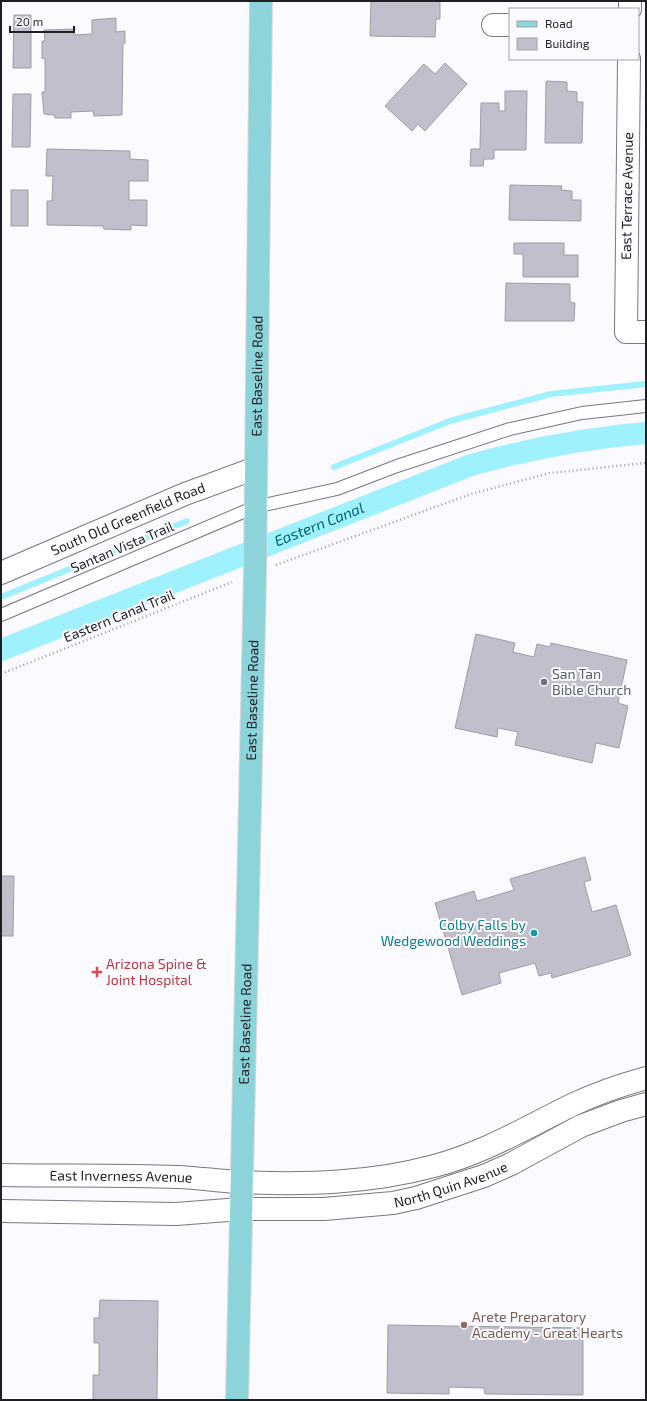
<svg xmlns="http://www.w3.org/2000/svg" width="647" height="1401" viewBox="0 0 647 1401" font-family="'Exo 2',sans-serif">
<rect width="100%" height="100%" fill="#fafaff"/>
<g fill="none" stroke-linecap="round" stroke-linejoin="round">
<path stroke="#9ff1fd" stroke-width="6" d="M334 467 450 421 551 394 646 384
M1 597 187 521"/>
<path stroke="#9ff1fd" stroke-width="22" id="s1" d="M1 650 471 465C529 449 586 438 646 433"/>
</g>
<path fill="#c0bfcb" stroke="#9d9da8" d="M371 1H440V19H436L435 37 370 36Z
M14 15H31V68H13Z
M116 18V32L125 31V43L123 44 122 115 94 116 93 111 71 112V118H55L54 115 44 114 42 92H45V59L42 58V41H45L44 30 75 29 74 35 92 34V20Z
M445 63 467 84 425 131 418 124 412 131 385 106 424 64 435 74Z
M546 81 567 82V91L577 92V102H583L582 143H545Z
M505 91H527L526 150H494V159H484L483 166H470L471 149H480L481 103H499V111H505Z
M13 94H31L30 147H12Z
M47 149 130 151V159L148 160V181H129V200H147V226L131 225V230L104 229 103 226 47 225V201H52L53 176H46Z
M510 185 562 186 561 190 572 191V200H581V221L509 220Z
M11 190H28V226H11Z
M514 243H564V255H578V277H523V254H514Z
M506 283 570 284V302L575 303 574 321H505Z
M476 634 515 643 513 652 534 657 537 644 550 647 551 643 627 660 618 703 628 706 619 748 596 743 592 763 515 745 518 732 498 728 497 737 455 728Z
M585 857 591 880 584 882 592 912 616 905 631 955 552 978 551 973 539 976 535 963 499 973 501 983 462 995 435 903 474 891 477 901 514 890 510 879Z
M1 876H14L13 936H1Z
M100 1300 158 1301 157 1400H93V1375H99V1343H94V1318H99Z
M388 1325 583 1328V1395L485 1394 484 1388 449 1387V1394L387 1393Z"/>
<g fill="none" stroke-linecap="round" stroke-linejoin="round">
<defs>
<path id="lane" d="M1 615 255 507 337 489 397 466 510 429 582 413 646 406"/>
<g id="street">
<path d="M630 9V1"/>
<path d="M493 25H510"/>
<path d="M629 59 626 332H646"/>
<path id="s2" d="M1 573 185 494 256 468"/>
<path id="s3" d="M1 1175C60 1176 119 1175 178 1177 199 1178 220 1181 241 1182 306 1185 371 1183 434 1166 484 1153 527 1127 574 1104 597 1093 621 1085 646 1078"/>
<path id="s4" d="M1 1211 176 1214 241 1209H324L393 1203 416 1198 484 1176 511 1164 581 1126 621 1111 646 1104"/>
</g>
<g id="primary">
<path id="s5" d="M237 1400 255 573 261 1"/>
</g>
</defs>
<use href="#lane" stroke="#797883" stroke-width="14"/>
<use href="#street" stroke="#797883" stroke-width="24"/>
<use href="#primary" stroke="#d7d7d7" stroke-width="24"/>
<path stroke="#9d9da2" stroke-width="2.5" stroke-dasharray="1 3" stroke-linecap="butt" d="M1 6H2
M276 565 471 494 550 473 646 463
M1 674 232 582"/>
<use href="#lane" stroke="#fff" stroke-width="12"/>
<use href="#street" stroke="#fff" stroke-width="22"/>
<use href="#primary" stroke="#8cd4da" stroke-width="22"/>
</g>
<circle fill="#6b7280" stroke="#fafaff" stroke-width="1.5" cx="544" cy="682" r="4"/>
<circle fill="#0f9aa8" stroke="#fafaff" stroke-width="1.5" cx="534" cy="933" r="4"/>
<path fill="#e0444e" stroke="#fafaff" stroke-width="1.5" d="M95 966h4v4h4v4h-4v4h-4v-4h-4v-4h4z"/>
<circle fill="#8d6e63" stroke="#fafaff" stroke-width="1.5" cx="464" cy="1325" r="4"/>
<g text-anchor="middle" stroke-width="4" stroke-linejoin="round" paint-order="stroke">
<g font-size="14" fill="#1f1f23" stroke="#fafaff">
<text transform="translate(627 196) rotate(-89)" y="5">East Terrace Avenue</text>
<text dy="5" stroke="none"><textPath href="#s5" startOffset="1024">East Baseline Road</textPath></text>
<text dy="5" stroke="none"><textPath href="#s2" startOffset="138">South Old Greenfield Road</textPath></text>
<text transform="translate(122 547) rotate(-23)" y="5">Santan Vista Trail</text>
<text transform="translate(119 616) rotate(-22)" y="5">Eastern Canal Trail</text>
<text dy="5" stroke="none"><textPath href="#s5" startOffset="700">East Baseline Road</textPath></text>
<text dy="5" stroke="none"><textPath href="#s5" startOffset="376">East Baseline Road</textPath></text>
<text dy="5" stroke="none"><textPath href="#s3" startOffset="120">East Inverness Avenue</textPath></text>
<text dy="5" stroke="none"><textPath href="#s4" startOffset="453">North Quin Avenue</textPath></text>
</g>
<g font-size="14" fill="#5b616d" stroke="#fafaff" text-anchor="start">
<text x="552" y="679">San Tan<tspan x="552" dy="16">Bible Church</tspan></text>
</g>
<g font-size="14" fill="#0d838f" stroke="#fafaff" text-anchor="end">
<text x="526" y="930">Colby Falls by<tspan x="526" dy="16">Wedgewood Weddings</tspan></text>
</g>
<g font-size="14" fill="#be3a42" stroke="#fafaff" text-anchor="start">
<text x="106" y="969">Arizona Spine &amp;<tspan x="106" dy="16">Joint Hospital</tspan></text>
</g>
<g font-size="14" fill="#785e54" stroke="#fafaff" text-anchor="start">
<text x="472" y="1322">Arete Preparatory<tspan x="472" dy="16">Academy - Great Hearts</tspan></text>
</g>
<g font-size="15" font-style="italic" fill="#00646f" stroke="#fafaff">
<text dy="5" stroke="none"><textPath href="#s1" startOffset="342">Eastern Canal</textPath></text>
</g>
</g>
<rect width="647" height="1401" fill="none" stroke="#1f1f23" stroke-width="4"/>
<rect x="509" y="8" width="130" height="52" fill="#fafaff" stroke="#a2a2a7"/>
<rect x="517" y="21" width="20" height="6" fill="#8cd4da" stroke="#a2a2a7"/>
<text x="545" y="28" font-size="12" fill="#1f1f23">Road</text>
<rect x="517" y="38" width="20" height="12" fill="#c0bfcb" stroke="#a2a2a7"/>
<text x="545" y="48" font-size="12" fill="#1f1f23">Building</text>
<path d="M10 26v6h64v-6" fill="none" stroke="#1f1f23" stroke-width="2"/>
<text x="16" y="26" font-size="12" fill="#1f1f23" stroke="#fafaff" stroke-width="3" paint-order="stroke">20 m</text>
</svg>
